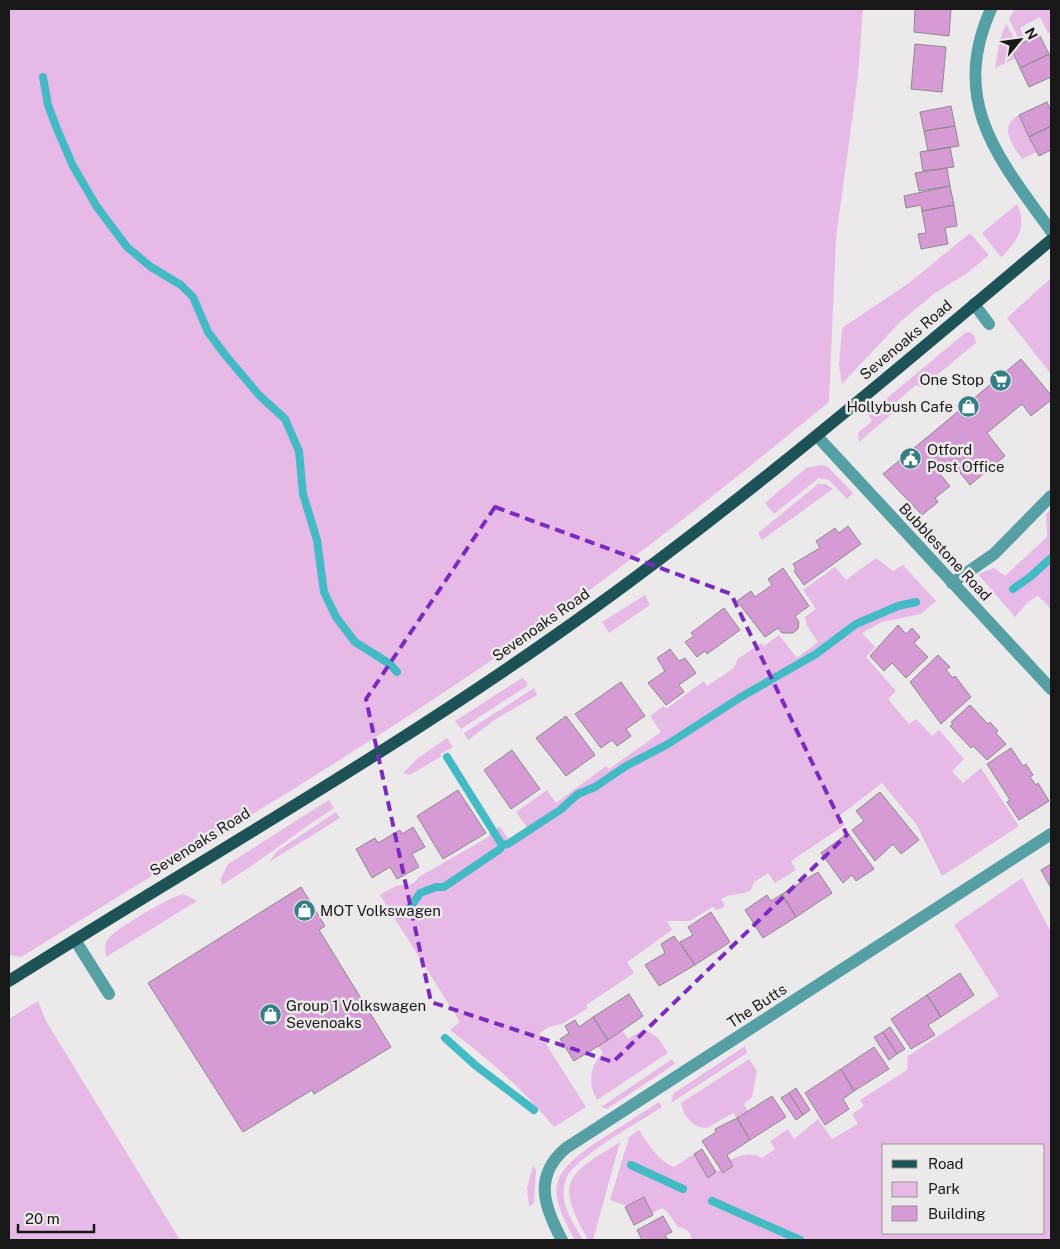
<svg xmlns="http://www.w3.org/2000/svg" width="1060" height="1249" viewBox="0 0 1060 1249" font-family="'Public Sans',sans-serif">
<rect width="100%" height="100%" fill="#ece9eb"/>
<path fill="#e7b9e6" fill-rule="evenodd" d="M9 9H863L858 76 836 238 829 402C707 502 583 600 452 687 325 772 193 850 63 931L21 957 9 955Z
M1015 9H1051V32L1048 33 1040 17 1020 28 1025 39 1020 41 1009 19Z
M1006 24 1017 43 1008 47 1014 59 995 68 1000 39Z
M1019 115 1037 152 1022 159C1012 144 998 127 1019 115Z
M1017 204C1028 226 1017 242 1001 257L982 233Z
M970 233 989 255 966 274 935 293 900 322 842 384 839 365 842 328 909 283Z
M1051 278V374L1007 318Z
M969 332 974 335 976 343 922 387 916 385 894 404V412L859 442 858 433 872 421 868 414 965 333Z
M821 465 828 467 853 493 847 499 829 480 819 478 774 514 765 503 806 468Z
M818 484H826L833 489 762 540 758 533Z
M1051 509V609L1038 596 1028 602 1015 617 978 574 994 568 1005 576 1047 537 1046 514Z
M926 529 958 564 960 567 957 574 919 532Z
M876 558 893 571 903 565 936 601 921 614 882 622 862 633 875 647 866 657 896 691 888 699 909 724 916 719 932 736 939 730 964 759 952 771 963 783 981 768 1019 826 942 876 916 824 882 783 839 816 845 825 791 861 796 870 775 883 768 873 754 882 751 890C740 896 733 892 721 899L725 906 717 910 712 907 690 921H667L672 930 627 962 634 973 586 1005 588 1008 564 1023 549 1027 539 1033 586 1107 554 1127C520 1086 492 1062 450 1030L460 1022 380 895C385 892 390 889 394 887 405 883 412 888 419 877L490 836 489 833 500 827 509 840 527 827 516 812 547 790 556 803 606 766 609 769 661 732 650 716 664 706 666 709 704 681 707 686 734 668 738 659 761 643 764 646 779 635 797 658 818 642 807 626 805 617 816 609 803 590 835 567 846 580Z
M645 595 650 605 609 633 602 622Z
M522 678 527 682V686L461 729 455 721Z
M534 688 537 695 496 719 468 740 464 733Z
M447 738 453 747 440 754 442 756 410 775 403 773 417 759Z
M329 800 334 808C296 833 261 861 222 885L221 878 228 864Z
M336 812 340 818 269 862 277 851Z
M1022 878 1051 932V1240H692C691 1232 686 1228 678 1227L666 1210 662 1208 652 1213 644 1197 627 1206 610 1200 629 1137 639 1130C648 1144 658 1160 674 1167L694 1154 708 1177 721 1169 723 1173 733 1166 730 1160C739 1155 753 1152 762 1158L775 1149 770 1141 788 1129 794 1139 818 1119 832 1139 858 1124 852 1114 864 1106 860 1100 907 1070 908 1056 999 996 954 925ZM884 1145H1044V1233H884Z
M184 894 197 901 106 957C105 950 104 944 109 938 116 929 172 895 184 894Z
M38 1001 46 1021 180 1240H9V1019Z
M622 1030 628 1039 641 1031H647L658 1038 668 1053 597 1100C588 1084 589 1066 603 1053L598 1046Z
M745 1046 747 1053 671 1103 674 1093Z
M672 1059 675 1064 607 1109 601 1107Z
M749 1059 757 1071 752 1098 744 1104 748 1111 737 1118 733 1113 707 1128C692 1128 684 1116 681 1103Z
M659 1102 662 1107C640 1122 570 1159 565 1182 559 1203 573 1223 583 1240H575C545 1187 550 1173 600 1140 620 1127 639 1115 659 1102Z
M620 1142 593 1240H588C554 1180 567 1175 620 1142Z
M533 1166 536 1170 534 1203 529 1207 527 1188Z"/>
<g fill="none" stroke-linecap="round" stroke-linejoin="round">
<path stroke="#43bac4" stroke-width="8" d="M43 77 48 105 57 129 73 166 97 207 127 247 151 267 181 285 193 297 208 332 226 356 259 395 285 419 299 451 303 494 317 540 324 592 336 617 355 642 390 664 397 672
M1013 589 1030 577 1051 558
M447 757 502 845
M400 915 412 905 420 893 436 887H444L500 849 502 845 508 844 560 810 578 794 595 787 626 766 668 744 741 697 816 654 856 624 898 606 916 602
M445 1038 475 1065 534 1110
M631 1165 683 1189
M712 1201 800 1240"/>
</g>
<path fill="#d69bd5" stroke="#8d8a8c" d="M915 9H951L949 36 914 32Z
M1039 34 1049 54 1020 68 1011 49Z
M915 44 946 47 942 92 911 89Z
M1049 54 1051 59V77L1029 87 1020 68Z
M1047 102 1051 111V126L1029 137 1019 115Z
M951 106 955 126 924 131 920 112Z
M955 126 959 146 928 151 924 131Z
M1051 126V150L1039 156 1029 137Z
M950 147 954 167 923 171 920 152Z
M947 168 950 186 919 191 915 173Z
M950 186 954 205 922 211 921 205 906 208 904 196Z
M954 205 957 226 945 228 948 244 921 249 918 234 926 233 922 211Z
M1021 359 1051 395V400L1031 416 1022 404 987 433 1005 456 970 485 952 463 939 473 950 486 935 498 938 502 922 515 883 474Z
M848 526 861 544 804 585 794 571 796 569 793 564 820 548 816 541 835 528 839 533Z
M783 568 809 606 795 616 799 622 798 629 793 633H782L778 628 765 637 737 601 751 591 755 597 772 585 768 579Z
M724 608 740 630 707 654 705 651 697 657 685 642 694 636 691 633Z
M898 625 906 634 912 628 920 637 914 643 928 657 906 678 892 663 884 671 870 656Z
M670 649 679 661 685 658 696 673 679 685 684 692 666 705 648 683 665 671 657 658Z
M938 655 950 667 946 670 953 678 955 676 971 697 941 724 910 682Z
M621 682 645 716 626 729 631 736 617 746 612 740 601 748 575 714Z
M970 705 988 724 990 722 998 731 996 733 1006 744 987 760 973 746 971 748 950 726 953 724 951 722Z
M566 716 595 755 566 776 536 738Z
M1011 748 1023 766 1026 764 1033 775 1030 777 1036 785 1038 783 1049 801 1019 820 1007 802 1010 800 987 764Z
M512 750 540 789 511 809 484 770Z
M458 790 486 833 443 859 417 816Z
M880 792 919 840 901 854 893 844 875 861 852 830 864 821 856 811Z
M413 827 425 847 412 854 419 867 397 879 390 867 372 878 356 849 375 838 378 843 400 830 402 834Z
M848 833 874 869 856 881 852 875 843 883 821 853Z
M1051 864V888L1041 870Z
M818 872 832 893 796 917 782 894Z
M301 887 325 926 319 930 391 1047 314 1094 312 1090 243 1132 148 983Z
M782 894 796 917 763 938 745 910 767 895 771 901Z
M711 912 730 942 695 965 680 942 693 935 688 927Z
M674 936 695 965 659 986 645 965 665 953 661 944Z
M960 973 974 995 941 1017 927 995Z
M629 994 643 1016 608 1040 593 1017Z
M927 995 941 1017 928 1025 935 1035 911 1049 891 1019Z
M593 1017 608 1040 574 1061 560 1039 569 1033 565 1026 575 1020 579 1027Z
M890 1027 905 1049 897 1054 883 1032Z
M883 1032 897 1054 889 1060 874 1037Z
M874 1047 889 1069 854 1091 841 1069Z
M841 1069 854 1091 843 1099 849 1109 825 1125 805 1093Z
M796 1088 810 1110 803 1115 789 1093Z
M789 1093 803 1115 796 1120 781 1098Z
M772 1096 786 1117 750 1140 737 1118Z
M737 1118 750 1140 727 1155 733 1166 723 1173 702 1141 716 1132 715 1129Z
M702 1149 716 1172 708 1178 694 1154Z
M644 1197 653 1215 634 1225 625 1207Z
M663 1216 672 1232 665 1235 668 1240H642L637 1230Z"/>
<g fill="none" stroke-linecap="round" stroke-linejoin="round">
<path stroke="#559fa5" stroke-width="12" d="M974 304 989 324
M952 583 994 554 1051 496
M75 940 109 994"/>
<path stroke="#559fa5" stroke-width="12" d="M991 9C949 102 999 159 1051 231
M817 436 1051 689
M562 1240C544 1207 533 1176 566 1148L1051 834"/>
<path stroke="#1d5357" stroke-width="12" d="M9 981C190 867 378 760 553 637 727 515 889 376 1051 240"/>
</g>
<path fill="none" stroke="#7b2cbf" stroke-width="4" stroke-dasharray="10 6" stroke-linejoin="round" d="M495 507 731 594 847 835 613 1062 431 1002 366 699Z"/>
<defs>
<symbol id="supermarket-disc" viewBox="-11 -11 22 22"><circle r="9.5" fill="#357e84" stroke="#ece9eb"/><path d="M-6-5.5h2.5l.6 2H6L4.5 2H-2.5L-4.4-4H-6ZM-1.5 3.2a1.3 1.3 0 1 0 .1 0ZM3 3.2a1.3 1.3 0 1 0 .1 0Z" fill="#fff"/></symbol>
<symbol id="shop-disc" viewBox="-11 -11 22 22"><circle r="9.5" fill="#357e84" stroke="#ece9eb"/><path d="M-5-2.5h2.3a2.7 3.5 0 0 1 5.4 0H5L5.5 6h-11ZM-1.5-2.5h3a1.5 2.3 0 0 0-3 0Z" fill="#fff"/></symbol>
<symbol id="civic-disc" viewBox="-11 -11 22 22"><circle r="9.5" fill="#357e84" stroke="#ece9eb"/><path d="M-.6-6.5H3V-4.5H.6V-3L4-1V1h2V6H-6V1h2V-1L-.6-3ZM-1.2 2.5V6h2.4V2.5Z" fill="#fff"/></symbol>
</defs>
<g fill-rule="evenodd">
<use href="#supermarket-disc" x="988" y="368" width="25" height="25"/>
<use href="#shop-disc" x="956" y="394" width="25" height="25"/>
<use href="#civic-disc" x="898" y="446" width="25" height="25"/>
<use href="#shop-disc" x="292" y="898" width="25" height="25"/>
<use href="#shop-disc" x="258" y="1002" width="25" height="25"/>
</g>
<g text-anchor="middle" stroke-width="5" stroke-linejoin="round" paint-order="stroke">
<g font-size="15" fill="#191819" stroke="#ece9eb">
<text transform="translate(906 340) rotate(-40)" y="5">Sevenoaks Road</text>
<text transform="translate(945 552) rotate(47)" y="5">Bubblestone Road</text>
<text transform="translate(541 625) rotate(-35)" y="5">Sevenoaks Road</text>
<text transform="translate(200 842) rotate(-32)" y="5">Sevenoaks Road</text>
<text transform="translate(757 1006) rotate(-33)" y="5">The Butts</text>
</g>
<g font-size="15" fill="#191819" stroke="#ece9eb" text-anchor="start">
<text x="984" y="385" text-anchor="end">One Stop</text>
<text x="953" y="412" text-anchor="end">Hollybush Cafe</text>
<text x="927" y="455">Otford<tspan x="927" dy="17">Post Office</tspan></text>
<text x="320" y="916">MOT Volkswagen</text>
<text x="286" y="1011">Group 1 Volkswagen<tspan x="286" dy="17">Sevenoaks</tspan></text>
</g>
</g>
<rect width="1060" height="1249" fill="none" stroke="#191819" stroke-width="20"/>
<rect x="882" y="1144" width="162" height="90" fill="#ece9eb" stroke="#989597"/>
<rect x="892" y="1160" width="25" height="8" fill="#1d5357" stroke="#989597"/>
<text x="928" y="1169" font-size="15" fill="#191819">Road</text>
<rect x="892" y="1182" width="25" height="15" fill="#e7b9e6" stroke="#989597"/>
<text x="928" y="1194" font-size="15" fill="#191819">Park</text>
<rect x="892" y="1206" width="25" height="15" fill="#d69bd5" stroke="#989597"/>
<text x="928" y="1219" font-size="15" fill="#191819">Building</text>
<g transform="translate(1020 40) rotate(61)" stroke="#ece9eb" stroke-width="4" paint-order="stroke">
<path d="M0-4L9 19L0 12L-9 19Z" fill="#191819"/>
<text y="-8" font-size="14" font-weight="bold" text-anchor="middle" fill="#191819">N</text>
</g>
<path d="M18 1224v8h76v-8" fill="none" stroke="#191819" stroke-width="2.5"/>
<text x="25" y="1224" font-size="15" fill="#191819" stroke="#ece9eb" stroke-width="4" paint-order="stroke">20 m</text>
</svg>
